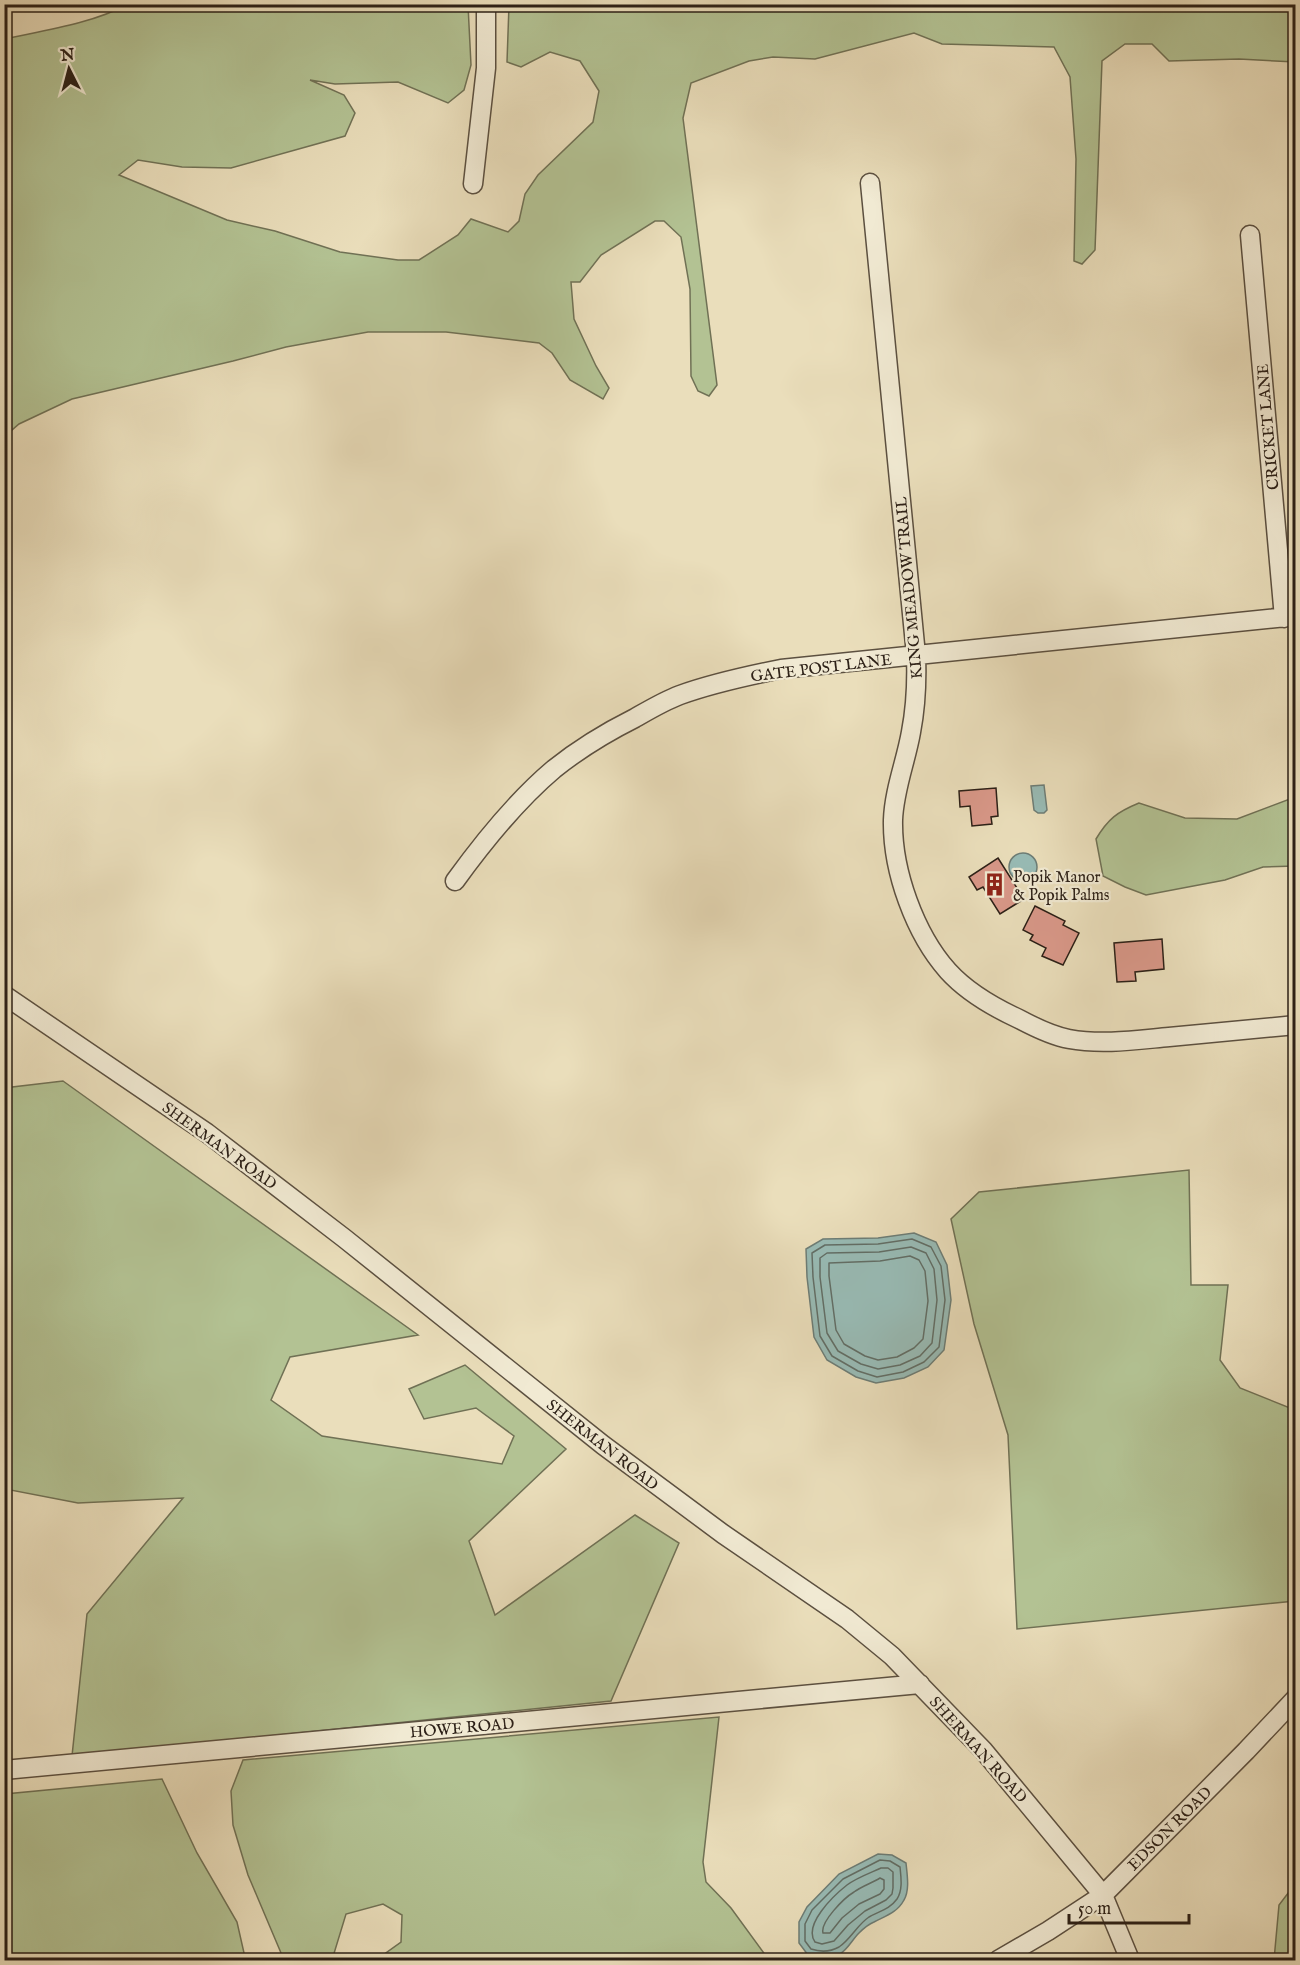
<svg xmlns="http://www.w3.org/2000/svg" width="1300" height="1965" viewBox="0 0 1300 1965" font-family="'IM FELL English',serif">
<rect width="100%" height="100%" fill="#eadebb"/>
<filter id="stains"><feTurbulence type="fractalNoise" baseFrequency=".00333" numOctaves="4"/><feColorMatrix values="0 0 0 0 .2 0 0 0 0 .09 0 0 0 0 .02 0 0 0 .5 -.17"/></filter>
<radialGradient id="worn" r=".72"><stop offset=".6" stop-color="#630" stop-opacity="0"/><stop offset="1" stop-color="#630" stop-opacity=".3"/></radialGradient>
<path fill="#b3c293" stroke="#707155" stroke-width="1.5" d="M126 5H468L471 65 464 90 448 103 398 82 335 84 310 80 344 95 355 113 345 136 231 168 182 167 138 160 119 175 227 220 275 231 340 252 398 260H419L458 235 471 219 508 232 519 221 525 194 538 175 593 122 599 91 580 61 550 52 521 67 507 62 509 5H1295V62L1239 59 1169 61 1152 44H1125L1102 61 1095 250 1082 264 1074 261 1076 159 1070 77 1054 47 942 44 914 33 815 59 773 57 749 61 691 83 683 118 717 385 709 396 698 391 691 376 690 289 681 237 664 221H655L601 255 580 282H571L574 319 596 366 609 388 603 399 570 380 552 353 539 343 446 332H368L286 347 233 361 72 399 19 424 5 436V39C41 31 94 23 126 5Z
M1295 797V866L1263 867 1225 880 1146 895 1125 887 1103 876 1096 839C1108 819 1117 812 1139 803L1185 818 1237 819Z
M63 1081 418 1335 290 1357 271 1400 322 1436 502 1464 514 1436 476 1408 424 1419 409 1389 465 1365 566 1449 469 1541 495 1615 635 1515 679 1543 611 1701 72 1756 87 1614 183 1498 78 1503 5 1489 4 1088Z
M1189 1170 1191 1285H1228L1220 1360 1240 1388 1295 1410V1601L1017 1629 1008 1435 974 1324 951 1219 979 1192Z
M719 1717 703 1862 706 1882 731 1908 769 1960H376L401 1942 402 1915 383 1904 346 1914 332 1960H284L248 1875 233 1825 231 1791 243 1760Z
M162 1779 197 1853 237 1922 244 1953 249 1960H5V1794Z
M1295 1884V1960H1274L1279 1905Z"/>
<path fill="#98bbb5" stroke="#6d7d76" stroke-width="1.5" d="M1044 785 1047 810 1044 813H1038L1034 810 1031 786Z
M1009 867a14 14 0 1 1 28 0a14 14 0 1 1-28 0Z
M914 1233 936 1242 947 1265 951 1300 944 1350 928 1367 904 1378 876 1383 856 1377 827 1360 814 1337 807 1277 806 1249 823 1239 878 1238Z
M878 1854 892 1855 906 1863C907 1874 910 1890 904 1900 897 1913 885 1916 874 1922 869 1924 863 1929 859 1933 852 1940 848 1949 840 1954 829 1959 819 1957 808 1955L799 1943V1922L807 1907 839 1874Z"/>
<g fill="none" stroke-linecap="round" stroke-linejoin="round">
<path stroke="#626e66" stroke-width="1.5" d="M912 1239 931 1247 941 1266 945 1300 939 1347 924 1362 903 1372 877 1377 858 1371 832 1356 820 1336 813 1277 812 1253 825 1245 878 1244Z
M911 1247 926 1253 934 1269 937 1300 932 1343 920 1356 900 1365 878 1369 861 1364 838 1351 827 1333 820 1277V1258L827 1253 879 1252Z
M910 1256 919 1260 925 1271 928 1301 923 1339 914 1348 897 1357 878 1360 865 1356 844 1344 836 1330 829 1276V1263L880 1261Z
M880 1860 890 1861 900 1867C901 1877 903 1890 897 1899 889 1910 879 1911 869 1917 857 1925 851 1939 839 1947 830 1952 820 1952 811 1949L805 1941V1924L812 1910 843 1879Z
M881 1868H888L893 1872V1888L892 1894 886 1900 865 1911 848 1925 834 1941 822 1944 815 1942C803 1925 833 1896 847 1885 856 1878 870 1873 881 1868Z
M880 1878 884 1880V1889L880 1894 859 1904 842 1918 830 1933H823C820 1922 844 1898 854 1892 862 1886 872 1883 880 1878Z"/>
</g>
<path fill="#d99889" stroke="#2c2017" stroke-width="1.5" d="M996 788 998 816 991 817 992 824 972 826 970 806 960 807 959 791Z
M998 858 1024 899 1000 914 983 887 977 890 969 877Z
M1035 906 1065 921 1063 925 1079 933 1063 965 1042 956 1046 948 1030 940 1033 935 1023 930Z
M1162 939 1164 969 1135 972 1136 981 1117 982 1114 943Z"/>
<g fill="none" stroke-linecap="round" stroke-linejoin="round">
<defs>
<path id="minor" d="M870 183 916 655C917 681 916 706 911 732 906 761 894 790 893 820 892 871 915 934 948 971 967 992 993 1007 1019 1019 1034 1027 1052 1036 1069 1039 1102 1045 1136 1040 1169 1037 1211 1033 1253 1029 1296 1025
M473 184 486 68V4
M1250 235 1284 618
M455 881C484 841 516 801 554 769 579 749 607 732 635 718 649 710 664 701 680 695 713 683 746 676 781 669L1296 616
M4 995 207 1133 344 1238 603 1445 723 1534 847 1619 892 1656 983 1750 1103 1895 1130 1960
M4 1770 920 1684
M998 1960 1048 1931 1103 1895 1246 1751 1296 1698"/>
</defs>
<use href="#minor" stroke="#5c5040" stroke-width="21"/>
<use href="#minor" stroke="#f1ead3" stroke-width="18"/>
</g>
<defs>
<symbol id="building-bare" viewBox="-9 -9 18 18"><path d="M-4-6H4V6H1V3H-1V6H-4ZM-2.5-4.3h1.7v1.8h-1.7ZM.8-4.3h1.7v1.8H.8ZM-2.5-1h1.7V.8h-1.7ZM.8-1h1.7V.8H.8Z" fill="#8f2418" stroke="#f1ead3" stroke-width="2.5" paint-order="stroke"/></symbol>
</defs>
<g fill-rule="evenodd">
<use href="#building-bare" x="978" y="868" width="33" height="33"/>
</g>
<g text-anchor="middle" stroke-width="4.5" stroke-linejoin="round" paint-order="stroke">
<g font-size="16" fill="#2c2017" stroke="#f1ead3">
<text transform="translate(1267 427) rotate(-95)" y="6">CRICKET LANE</text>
<text transform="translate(908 588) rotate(-95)" y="6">KING MEADOW TRAIL</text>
<text transform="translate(821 667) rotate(-7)" y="6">GATE POST LANE</text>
<text transform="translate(220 1145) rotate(36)" y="6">SHERMAN ROAD</text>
<text transform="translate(603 1444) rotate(38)" y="6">SHERMAN ROAD</text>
<text transform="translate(462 1727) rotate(-5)" y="6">HOWE ROAD</text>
<text transform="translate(979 1749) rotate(48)" y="6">SHERMAN ROAD</text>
<text transform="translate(1169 1828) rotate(-45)" y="6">EDSON ROAD</text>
</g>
<g font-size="16" fill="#2c2017" stroke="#f1ead3" text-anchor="start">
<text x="1013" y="882">Popik Manor<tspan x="1013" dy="18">&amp; Popik Palms</tspan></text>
</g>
</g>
<rect width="1300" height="1965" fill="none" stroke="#eadebb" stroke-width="24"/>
<rect x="6" y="6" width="1288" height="1953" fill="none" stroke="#2c2017" stroke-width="3"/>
<rect x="12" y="12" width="1276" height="1941" fill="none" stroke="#2c2017" stroke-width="1.5"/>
<g transform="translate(69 69) rotate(354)" stroke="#f1ead3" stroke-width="4.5" paint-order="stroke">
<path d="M0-4.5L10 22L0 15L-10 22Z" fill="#2c2017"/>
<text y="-9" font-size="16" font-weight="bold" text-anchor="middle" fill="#2c2017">N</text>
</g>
<path d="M1069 1914v9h120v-9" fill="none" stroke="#2c2017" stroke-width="3"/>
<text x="1078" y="1914" font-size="18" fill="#2c2017" stroke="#f1ead3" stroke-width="4.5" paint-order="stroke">50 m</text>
<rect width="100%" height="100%" filter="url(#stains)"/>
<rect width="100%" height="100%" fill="url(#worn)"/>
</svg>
